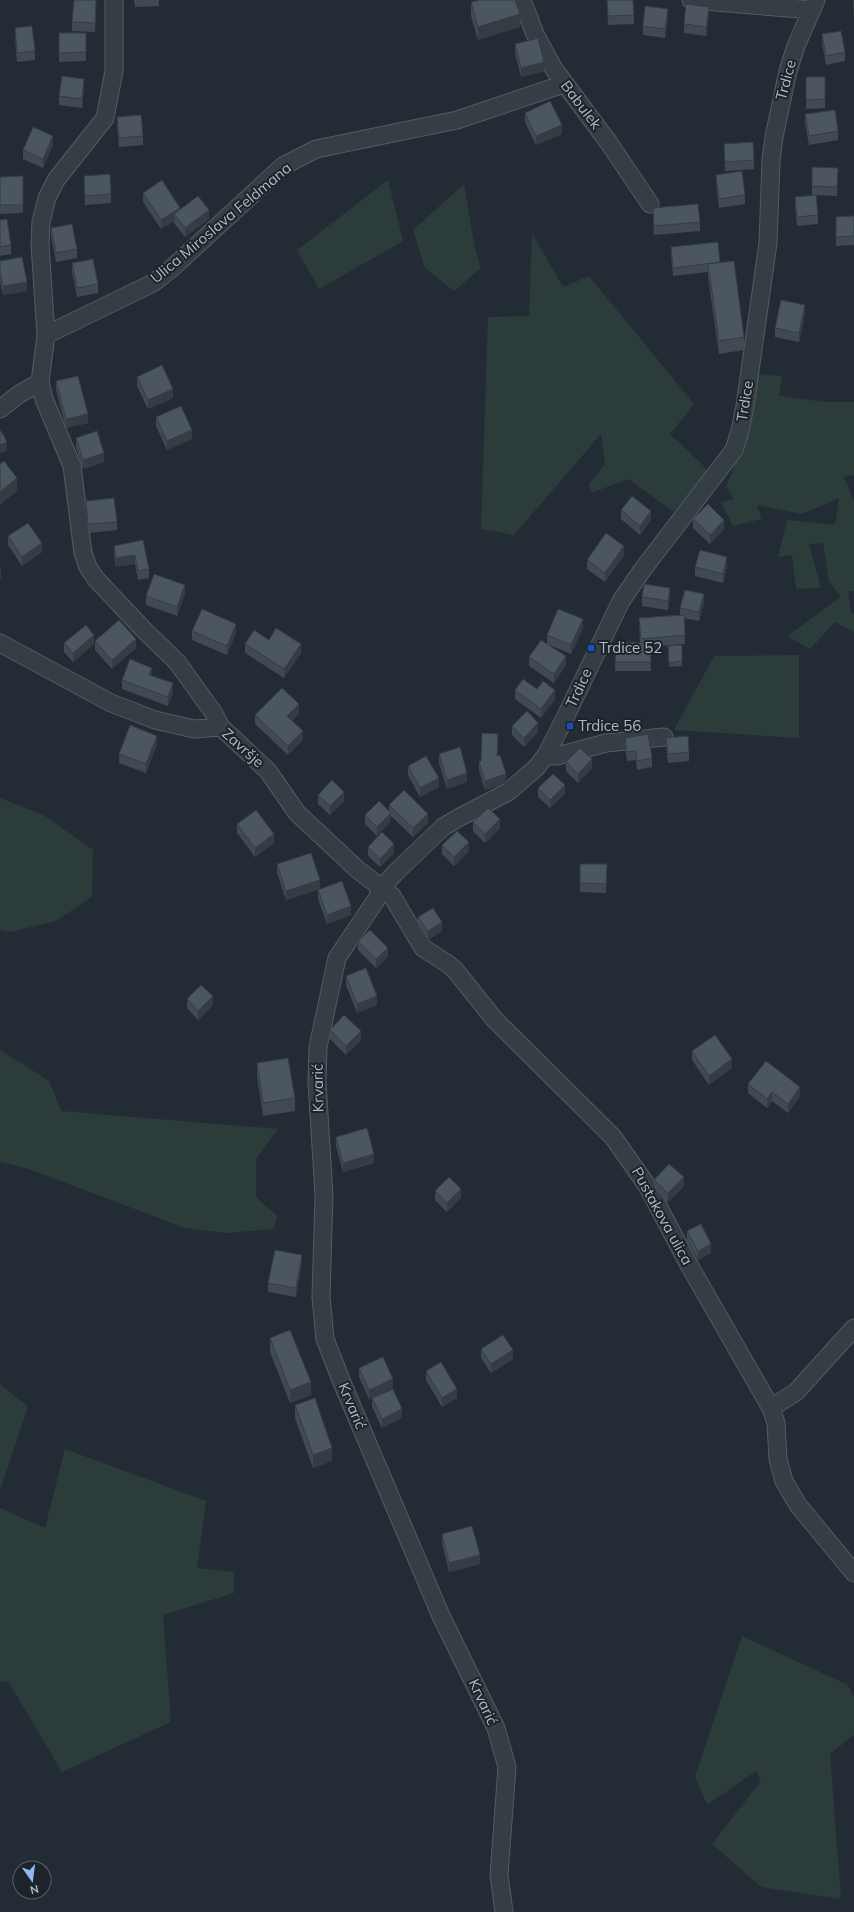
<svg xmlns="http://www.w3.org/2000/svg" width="854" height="1912" viewBox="0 0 854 1912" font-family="Mulish,sans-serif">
<rect width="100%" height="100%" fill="#232c35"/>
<path fill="#2b3c3b" d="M388 180 403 241 319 289 297 250Z
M464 184 475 249 481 268 454 291 425 268 413 230Z
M532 233 563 287 589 276 694 404 670 434 709 471 674 512 628 479 591 493 589 484 605 464 601 434 514 535 481 529 488 317 529 316Z
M755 374 782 376 779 396 825 402H854V475L844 477 854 501V591H848L851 613 854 614V632L835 622 810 649 787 636 841 597 829 581 823 543 809 544 821 588 796 589 792 555 778 557 787 520 835 525 839 498 802 514 757 505 762 519 733 526 721 502 734 499 726 486 734 468Z
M799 655V738L674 730 714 656Z
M0 798 45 816 93 850 92 897 56 921 10 932 0 930Z
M0 1050 49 1081 61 1111 278 1129 256 1159V1197L277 1216 274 1229 227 1233 185 1228 26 1168 0 1162Z
M0 1384 28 1407 0 1491Z
M65 1449 206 1501 197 1568 234 1572V1593L163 1615 171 1722 62 1772 8 1681 0 1682V1508L45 1528Z
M742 1636 848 1685 854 1697V1735L830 1754 841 1899 761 1887 712 1844 761 1781 756 1771 707 1805 695 1776Z"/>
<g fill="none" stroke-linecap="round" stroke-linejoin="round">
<defs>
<path id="minor" d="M114 0V71L105 118 56 180 47 198 41 222 40 244 46 335 40 382 44 399 72 466 83 553 88 567 96 579 143 629 177 662 213 712 221 727 268 771 297 813 358 870 392 896 423 948 448 964 455 970 495 1020 613 1137 648 1187 689 1265 771 1408 776 1423 778 1459 784 1481 798 1505 854 1573
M522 0 535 34 554 69 609 143 650 204
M691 0 812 10
M46 335 153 283 171 269 283 166 316 149 457 120 564 84
M0 409 18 395 40 382
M0 643 111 703 155 720 194 729 221 727
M546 755 557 756 606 743 664 737
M771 1408 796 1392 854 1328
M504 1912 499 1875 507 1767 496 1728 441 1616 343 1385 325 1339 321 1297 324 1195 317 1082 318 1047 337 958 376 900 382 888 396 872 443 827 460 817 508 792 537 767 546 755 563 722 621 601 643 569 734 450 740 431 745 406 768 243 771 160 774 137 788 71 796 46 816 0"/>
</defs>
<use href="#minor" stroke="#545c63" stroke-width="19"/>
<use href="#minor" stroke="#363e45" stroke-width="17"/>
</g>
<path fill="#414a53" d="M134 0H159V6L135 7Z
M607 0 634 15V24L608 25Z
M471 2 520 27 478 40 471 16Z
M96 9 95 32 72 31V22Z
M709 16 706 36 684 33V24Z
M668 18 665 38 643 35V26Z
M15 28 35 51V60L17 62 15 37Z
M59 33H86V61L59 62Z
M822 34 845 52V61L826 65 822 43Z
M515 44 544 71 521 77 515 53Z
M806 77H825V108L806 109Z
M84 88 82 108 59 105V96Z
M525 113 562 134 536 145 525 122Z
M805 114 838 131V140L809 145 805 123Z
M117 117 143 136V145L119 147 117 126Z
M724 144 754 160V169L725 171Z
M53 145 43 168 23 159V150Z
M716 175 745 195V204L719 208 716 184Z
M23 176V213L0 214V177Z
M84 176 111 194V203L85 205Z
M838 177 837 196 816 195 818 215V224L797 226 795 206V197L812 195V186Z
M143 193 180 209 209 219 185 237 174 223V221L161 229 143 202Z
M653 208 700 222V231L654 235 653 217Z
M854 216V245L836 246V217Z
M0 220 11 245V254L0 256Z
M51 228 77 249V258L56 262 51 237Z
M671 247 720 263 744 337V350L719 354 708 277V272L673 276 671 256Z
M0 261 27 291 3 295 0 281Z
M72 263 98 284V293L77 297 72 272Z
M805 314 799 342 775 337V328Z
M137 377 173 398 148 409 137 386Z
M56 381 88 423 66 428 56 390Z
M156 417 192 439 167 450 156 426Z
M76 438 104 462 83 469 76 447Z
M86 501 117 522V530L88 533 86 510Z
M621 510 651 520 640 535 621 519Z
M693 519 724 529 710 544 693 528Z
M8 536 42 552 22 566 8 545Z
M143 540 149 569V578L138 580 135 564 116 567 114 555V546Z
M624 555 605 582 587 569V560Z
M727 566 723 583 695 576V567Z
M185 594 177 616 146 605V596Z
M642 597H670L668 610 642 606Z
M704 603 699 621 684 618 685 644 650 647 651 671H615V662L640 643 639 618 680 615V608Z
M583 628 571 654 549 645 566 665 554 683 529 666V657L547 644V635Z
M192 631 236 633 227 655 192 640Z
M269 640 301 653 284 678 245 653V644Z
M95 641 136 648 112 669 95 650Z
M64 643 94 644 73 662 64 652Z
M682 645V666L669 667 668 646Z
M122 680 173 692 168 706 122 689Z
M537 689 555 699 541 718 515 699V690Z
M299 713 292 721 303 740 288 755 255 724V715Z
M512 726 538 732 524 747 512 735Z
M625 738 652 758V767L637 770 636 760 627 761 625 747Z
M666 738 689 752V761L668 763 666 747Z
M498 743 497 755 506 783 485 790 479 770V761H481Z
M157 744 146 773 119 763V754Z
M439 754 467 782 447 789 439 763Z
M566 762 592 768 578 783 566 771Z
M408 766 439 787 420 797 408 775Z
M538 788 565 794 550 808 538 797Z
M318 795 344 801 330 815 318 804Z
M389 805 428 823 413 837 391 816V821L377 836 365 824V815L389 811Z
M473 822 500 828 485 843 473 831Z
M237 824 274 843 255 857 237 833Z
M442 845 469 851 454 866 442 854Z
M368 847 394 853 380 867 368 856Z
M277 864 320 889 286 900 277 873Z
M580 864H607L606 893 580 892Z
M318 890 351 915 327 924 318 899Z
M418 917 442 931 428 940 418 926Z
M358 941 388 957 376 968 358 950Z
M346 976 377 1005 357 1013 346 985Z
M187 999 213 1005 198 1020 187 1008Z
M330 1030 361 1040 346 1055 330 1039Z
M692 1051 732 1068 709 1085 692 1060Z
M257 1063 295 1098V1111L263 1116 257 1076Z
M748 1084 800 1096 788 1113 772 1101 767 1108 748 1093Z
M336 1137 374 1163 343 1172 336 1146Z
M654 1180 684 1186 668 1202 654 1189Z
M435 1191 461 1198 447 1212 435 1200Z
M687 1231 711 1253 698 1260 687 1240Z
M302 1264 296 1297 268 1292V1283Z
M270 1338 311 1395 290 1403 270 1352Z
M481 1349 513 1359 491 1373 481 1358Z
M359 1368 393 1388 369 1399 359 1377Z
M426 1371 457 1398 442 1407 426 1380Z
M372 1398 402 1418 382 1428 372 1407Z
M295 1405 332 1461 313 1468 295 1418Z
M442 1534 480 1564 449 1572 442 1543Z"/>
<path fill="#353c43" d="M709 7V16L706 36V27Z
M668 9V18L665 38V29Z
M520 14V27L478 40V27Z
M544 62V71L521 77V68Z
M84 79V88L82 108V99Z
M562 125V134L536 145V136Z
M53 136V145L43 168V159Z
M180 208V217L174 214V221L161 229V220Z
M209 210V219L185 237V228Z
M27 282V291L3 295V286Z
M805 305V314L799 342V333Z
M173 389V398L148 409V400Z
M88 414V423L66 428V419Z
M192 430V439L167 450V441Z
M7 442V451L0 454V445Z
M104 453V462L83 469V460Z
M17 478V491L0 505V492Z
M651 511V520L640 535V526Z
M724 520V529L710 544V535Z
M42 543V552L22 566V557Z
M624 546V555L605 582V573Z
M135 555V564L116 567V558Z
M727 557V566L723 583V574Z
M1 569V578L0 579V570Z
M185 585V594L177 616V607Z
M670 588V597L668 610V601Z
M704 594V603L699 621V612Z
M583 619V628L571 654V645Z
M236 624V633L227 655V646Z
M94 635V644L73 662V653Z
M136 639V648L112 669V660Z
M301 644V653L284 678V669Z
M566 656V665L554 683V674Z
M152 668V677L149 675Z
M173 683V692L168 706V697Z
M555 690V699L541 718V709Z
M299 704V713L287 725V716Z
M538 723V732L524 747V738Z
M303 731V740L288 755V746Z
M157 736V744L146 773V764Z
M592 759V768L578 783V774Z
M467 773V782L447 789V780Z
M506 774V783L485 790V781Z
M439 778V787L420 797V788Z
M565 785V794L550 808V800Z
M344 792V801L330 815V806Z
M391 813V821L377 836V827Z
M428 814V823L413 837V828Z
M500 819V828L485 843V834Z
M274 834V843L255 857V848Z
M469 842V851L454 866V857Z
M394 844V853L380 867V859Z
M320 880V889L286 900V891Z
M351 906V915L327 924V915Z
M442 922V931L428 940V931Z
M388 948V957L376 968V959Z
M213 996V1005L198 1020V1011Z
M377 996V1005L357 1013V1004Z
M361 1031V1040L346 1055V1046Z
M732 1059V1068L709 1085V1076Z
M800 1087V1096L788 1113V1104Z
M772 1092V1101L767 1108V1099Z
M374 1154V1163L343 1172V1163Z
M684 1177V1186L668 1202V1193Z
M461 1189V1198L447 1212V1203Z
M711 1244V1253L698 1260V1251Z
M302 1255V1264L296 1297V1288Z
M513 1350V1359L491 1373V1364Z
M393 1379V1388L369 1399V1390Z
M311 1382V1395L290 1403V1390Z
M457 1389V1398L442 1407V1398Z
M402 1409V1418L382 1428V1419Z
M332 1448V1461L313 1468V1455Z
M480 1555V1564L449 1572V1563Z"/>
<path fill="#4c5660" stroke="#353c43" d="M74 0H96L95 23 72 22Z
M479 0H515L520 14 478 27 471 2Z
M607 0H633L634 15 608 16Z
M853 0H854V16Z
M686 4 709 7 706 27 684 24Z
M645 6 668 9 665 29 643 26Z
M32 26 35 51 17 53 15 28Z
M841 31 845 52 826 56 822 34Z
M59 33H86V52L59 53Z
M538 38 544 62 521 68 515 44Z
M62 76 84 79 82 99 59 96Z
M806 77H825V99L806 100Z
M550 101 562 125 536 136 525 113Z
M835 110 838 131 809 136 805 114Z
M141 115 143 136 119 138 117 117Z
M33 127 53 136 43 159 23 150Z
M753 142 754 160 725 162 724 144Z
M812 167 838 168 837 187 812 186Z
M742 171 745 195 719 199 716 175Z
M110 174 111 194 85 196 84 176Z
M23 176V205H0V177Z
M162 180 180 208 161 220 143 193Z
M816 195 818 215 797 217 795 197Z
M198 196 209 210 185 228 174 214Z
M698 204 700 222 654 226 653 208Z
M854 216V236L836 237V217Z
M7 219 11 245 0 247V220Z
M72 224 77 249 56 253 51 228Z
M718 242 720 262 673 268 671 247Z
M22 257 27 282 3 286 0 272V261Z
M93 259 98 284 77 288 72 263Z
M734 261 744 337 719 341 708 264Z
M781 300 805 305 799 333 775 328Z
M162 365 173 389 148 400 137 377Z
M78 376 88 414 66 419 56 381Z
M181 406 192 430 167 441 156 417Z
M0 429 7 442 0 445Z
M97 431 104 453 83 460 76 438Z
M4 461 17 478 0 492V464Z
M632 496 651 511 640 526 621 510Z
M114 498 117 522 88 524 86 501Z
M708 504 724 520 710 535 693 519Z
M28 523 42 543 22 557 8 536Z
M606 533 624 546 605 573 587 560Z
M143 540 149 569 138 571 135 555 116 558 114 546Z
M700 550 727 557 723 574 695 567Z
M154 574 185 585 177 607 146 596Z
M644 584 670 588 668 601 642 597Z
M685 590 704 594 699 612 680 608Z
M202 609 236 624 227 646 192 631Z
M558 609 583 619 571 645 547 635Z
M684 615 685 635 641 639 639 618Z
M119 620 136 639 112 660 95 641Z
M86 625 94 635 73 653 64 643Z
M276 628 301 644 284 669 245 644 254 630 269 640Z
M541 640 566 656 554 674 529 657Z
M617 642 650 643 651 662H615Z
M682 645V661L669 663 668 646Z
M130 659 152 668 149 675 173 683 168 697 122 680Z
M523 679 537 689 543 681 555 690 541 709 515 690Z
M282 688 299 704 287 716 303 731 288 746 255 715Z
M527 711 538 723 524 738 512 726Z
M130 725 157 736 146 764 119 754Z
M482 733 498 734 497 756 500 755 506 774 485 781 479 761H481Z
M648 734 652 758 637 761 636 751 627 752 625 738Z
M688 736 689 752 668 754 666 738Z
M460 747 467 773 447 780 439 754Z
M580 748 592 759 578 774 566 762Z
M426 756 439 778 420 788 408 766Z
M553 774 565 785 550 800 538 788Z
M332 780 344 792 330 806 318 795Z
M404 790 428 814 413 828 389 805Z
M379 801 391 813 377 827 365 815Z
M488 808 500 819 485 834 473 822Z
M256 810 274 834 255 848 237 824Z
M457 831 469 842 454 857 442 845Z
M382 832 394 844 380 859 368 847Z
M311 853 320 880 286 891 277 864Z
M580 864H607L606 884 580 883Z
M342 881 351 906 327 915 318 890Z
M433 908 442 922 428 931 418 917Z
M370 930 388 948 376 959 358 941Z
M366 968 377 996 357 1004 346 976Z
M201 985 213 996 198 1011 187 999Z
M344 1015 361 1031 346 1046 330 1030Z
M715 1035 732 1059 709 1076 692 1051Z
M288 1058 295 1098 263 1103 257 1063Z
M766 1061 800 1087 788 1104 772 1092 767 1099 748 1084Z
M367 1128 374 1154 343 1163 336 1137Z
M669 1164 684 1177 668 1193 654 1180Z
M449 1177 461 1189 447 1203 435 1191Z
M701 1224 711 1244 698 1251 687 1231Z
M275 1250 302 1255 296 1288 268 1283Z
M290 1330 311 1382 290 1390 270 1338Z
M503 1335 513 1350 491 1364 481 1349Z
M383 1357 393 1379 369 1390 359 1368Z
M441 1362 457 1389 442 1398 426 1371Z
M393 1389 402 1409 382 1419 372 1398Z
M315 1398 332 1448 313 1455 295 1405Z
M472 1526 480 1555 449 1563 442 1534Z"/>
<g fill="#1a4fb4" stroke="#1c232a" stroke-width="1.5">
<rect x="587" y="644" width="8" height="8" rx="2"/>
<rect x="566" y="722" width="8" height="8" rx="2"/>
</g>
<g text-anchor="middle" stroke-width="4" stroke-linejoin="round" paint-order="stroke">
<g font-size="15" fill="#b1b9c2" stroke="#1c232a">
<text transform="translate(786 80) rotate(-75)" y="5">Trdice</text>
<text transform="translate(581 105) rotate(53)" y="5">Babulek</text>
<text transform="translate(221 223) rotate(-40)" y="5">Ulica Miroslava Feldmana</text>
<text transform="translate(745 401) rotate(-81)" y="5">Trdice</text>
<text transform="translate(579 688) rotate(-65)" y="5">Trdice</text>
<text transform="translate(243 748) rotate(42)" y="5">Završje</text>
<text transform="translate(318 1088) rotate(-91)" y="5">Krvarić</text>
<text transform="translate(662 1216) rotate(61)" y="5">Pustakova ulica</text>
<text transform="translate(352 1406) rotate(67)" y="5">Krvarić</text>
<text transform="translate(483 1702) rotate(65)" y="5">Krvarić</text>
</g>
<g font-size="15" fill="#b1b9c2" stroke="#1c232a" text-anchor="start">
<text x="599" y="653">Trdice 52</text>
<text x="578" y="731">Trdice 56</text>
</g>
</g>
<g transform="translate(32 1880) rotate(166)"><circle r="19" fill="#1c232a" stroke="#585f67"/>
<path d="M0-3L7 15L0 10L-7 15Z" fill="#8fb9e9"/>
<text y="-6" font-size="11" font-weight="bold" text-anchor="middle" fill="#b1b9c2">N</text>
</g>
</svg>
